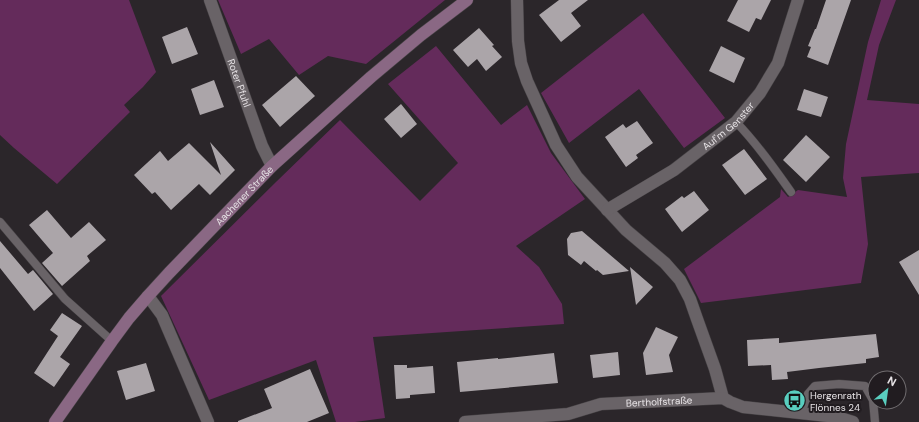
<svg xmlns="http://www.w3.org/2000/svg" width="919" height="422" viewBox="0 0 919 422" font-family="'DM Sans',sans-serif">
<rect width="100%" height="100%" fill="#2b262a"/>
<path fill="#642b5b" d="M0 0H129L156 72 143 87 124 105 130 112 57 184 14 148 0 135Z
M218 0H445L366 64 328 56 299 75 269 39 241 54Z
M881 0H896L879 45 867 100 919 104V173L861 177 868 244 861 283 701 303 684 269 780 197 781 189 788 197 798 190 847 197 843 178 846 144 868 42Z
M643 13 725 118 684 148 639 89 569 143 541 93Z
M436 46 501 125 527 105 551 153 585 199 516 246 539 267 562 304 564 324 373 337 385 418 355 422H336L316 360 209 400 161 296 277 181 340 120 420 201 458 163 388 84Z"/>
<path fill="#aba5a9" d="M559 0H588L571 13 581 26 561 42 539 15Z
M738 0H771L761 20 756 18 749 32 727 21Z
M826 0H851L828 65 807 57 811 47 808 46 815 29H816Z
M187 27 198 54 172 64 162 37Z
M479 28 494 45 492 46 502 57 486 71 477 59 468 67 453 50Z
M721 46 745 58 734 83 709 71Z
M296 76 315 96 280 127 262 105Z
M214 80 224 107 200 115 191 89Z
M804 89 828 97 821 117 797 110Z
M401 104 417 124 401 138 384 119Z
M637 121 653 143 636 155 638 158 626 167 605 137 623 124 626 128Z
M806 135 830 157 806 182 783 160Z
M210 142 235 170 210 195 199 184 171 210 155 192 152 194 134 175 160 151 168 161 189 143 221 175Z
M744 149 767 179 745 195 722 165Z
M694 191 709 210 682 232 665 209 682 196 684 198Z
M47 210 71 238 89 222 106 240 87 256 90 261 62 286 42 263 53 253 29 225Z
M582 231 629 271 603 275 597 270 596 271 584 261 581 265 568 255 567 239 571 233Z
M0 241 28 274 33 270 53 294 34 311 0 268Z
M919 250V295L899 262Z
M630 267 653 287 636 305Z
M62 313 82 326 60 357 70 364 54 387 34 373 58 336 50 330Z
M656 327 678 337 669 355 673 372 646 375 643 353Z
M876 334 879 357 866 359V363L819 368 787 372 788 379 772 380 771 365 748 366 747 340 779 338V343Z
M618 352 620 375 593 378 590 355Z
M554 353 558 383 460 392 457 362 498 358V359Z
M146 363 155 391 126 400 117 371Z
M394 365H407V368L433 366 435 393 410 395V398L396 399Z
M310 369 329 413 307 422H238V421L272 408 264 389Z"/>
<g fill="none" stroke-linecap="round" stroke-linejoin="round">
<defs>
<path id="lane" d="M736 122C757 144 774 168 791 192
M0 222 65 299 112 341
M801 413 808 394 815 386 839 384 865 386 873 400 875 422"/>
<g id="street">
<path id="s1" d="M210 0 262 146 272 166"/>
<path d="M517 0 518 41 521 63 527 81 556 145 577 177 626 230 665 263 680 280 690 299 697 319 715 369 723 398"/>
<path id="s2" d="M607 210 674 170 736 122 760 93 778 63 798 0"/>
<path d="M148 296 162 315 208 422"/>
<path id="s3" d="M465 422 568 414 601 404 723 398 730 402 743 407 837 417 853 422"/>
</g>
<g id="secondary">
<path id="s4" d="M55 422 112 341 129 318 148 296 169 273 272 166 371 77 421 35 467 0"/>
</g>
</defs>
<use href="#lane" stroke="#464245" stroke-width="9"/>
<use href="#street" stroke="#464245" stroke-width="13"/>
<use href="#secondary" stroke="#464245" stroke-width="13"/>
<use href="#lane" stroke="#696367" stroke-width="8"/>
<use href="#street" stroke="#696367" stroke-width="12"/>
<use href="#secondary" stroke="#8a6884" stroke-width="12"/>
</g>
<defs>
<symbol id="bus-disc" viewBox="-11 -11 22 22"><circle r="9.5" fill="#59cebf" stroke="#211c20"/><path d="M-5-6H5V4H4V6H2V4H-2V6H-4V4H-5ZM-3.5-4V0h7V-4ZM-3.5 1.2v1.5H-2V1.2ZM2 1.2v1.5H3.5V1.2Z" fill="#111"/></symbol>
</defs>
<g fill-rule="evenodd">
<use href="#bus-disc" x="782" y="388" width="25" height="25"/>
</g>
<g text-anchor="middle" stroke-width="4" stroke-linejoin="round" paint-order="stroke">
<g font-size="10" fill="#e7e3e6" stroke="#211c20">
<text dy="4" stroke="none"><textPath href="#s1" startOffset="88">Roter Pfuhl</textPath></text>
<text dy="4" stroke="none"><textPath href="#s2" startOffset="148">Auf'm Genster</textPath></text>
<text dy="4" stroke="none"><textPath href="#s4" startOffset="296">Aachener Straße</textPath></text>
<text dy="4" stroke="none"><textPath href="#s3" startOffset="196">Bertholfstraße</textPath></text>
</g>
<g font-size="10" fill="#e7e3e6" stroke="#211c20" text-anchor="start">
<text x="810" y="399">Hergenrath<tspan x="810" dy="12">Flönnes 24</tspan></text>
</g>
</g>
<g transform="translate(887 390) rotate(29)"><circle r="19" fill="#211c20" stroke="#706c6f"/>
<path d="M0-3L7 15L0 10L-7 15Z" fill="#59cebf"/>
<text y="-6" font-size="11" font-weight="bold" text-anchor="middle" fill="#e7e3e6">N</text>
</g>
</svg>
